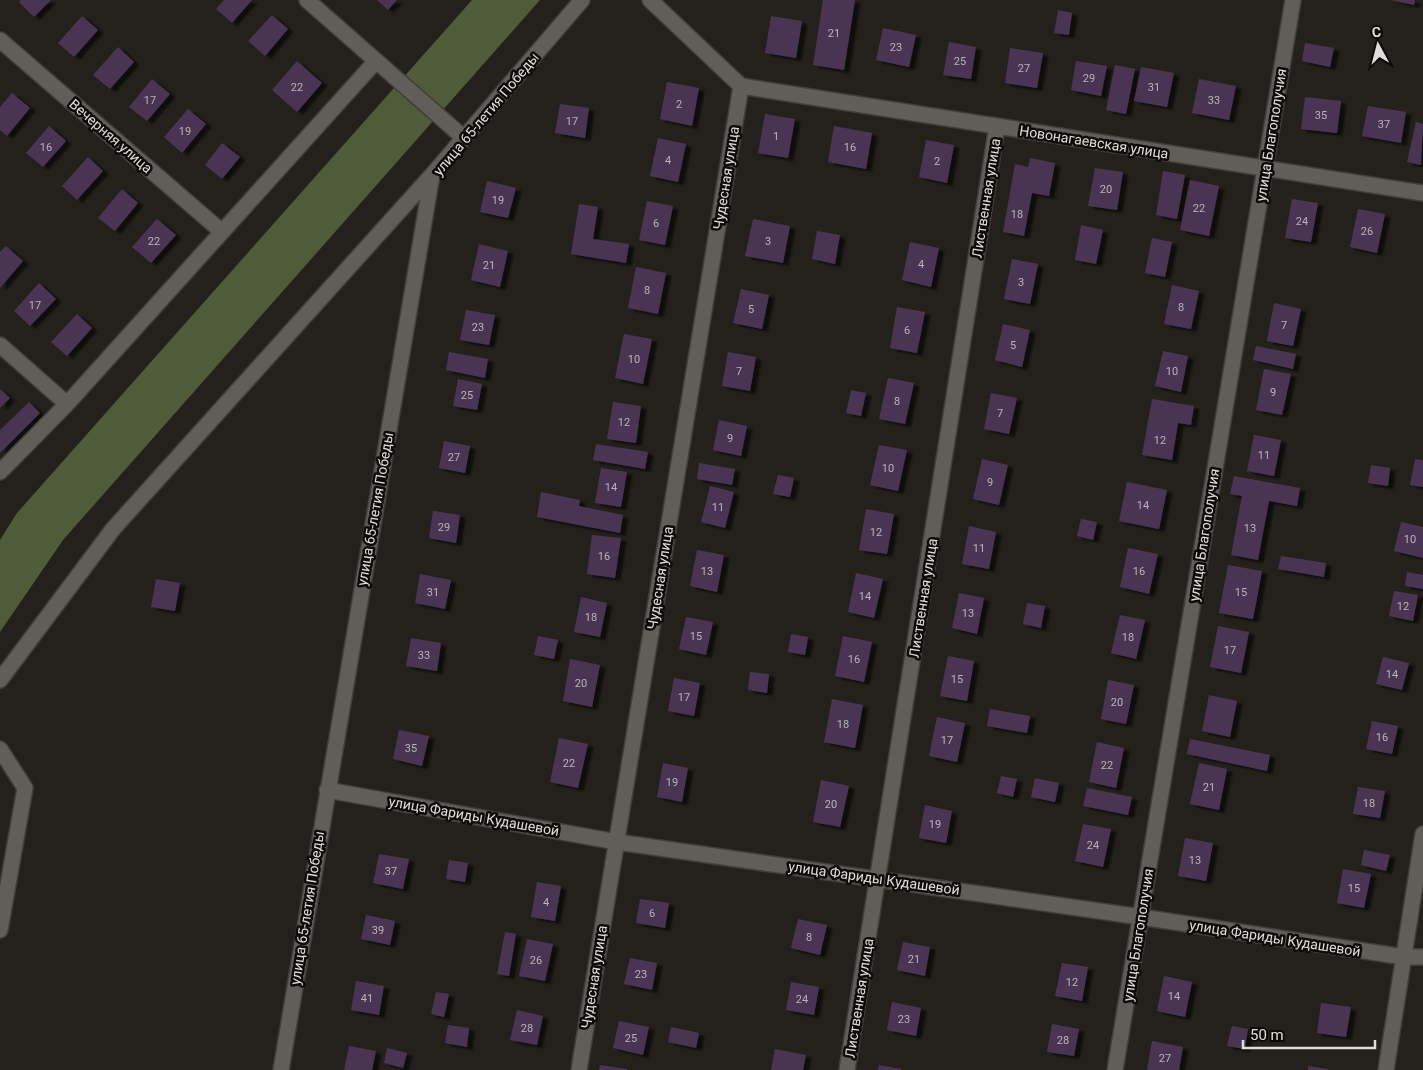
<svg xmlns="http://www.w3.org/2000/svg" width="1423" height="1070" viewBox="0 0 1423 1070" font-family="Roboto,sans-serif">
<defs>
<filter id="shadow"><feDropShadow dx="5.5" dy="3" stdDeviation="1" flood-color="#0009"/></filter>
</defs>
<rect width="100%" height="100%" fill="#24211c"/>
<path fill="#505b39" d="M472 0H540L63 540 0 632V540L17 513Z"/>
<path fill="#493653" filter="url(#shadow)" d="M21 0H51L34 17 19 2Z
M224 0H252L232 23 216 9Z
M377 0H397L388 10Z
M823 0H855L844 70 813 65Z
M1391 0H1415L1414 5Z
M1058 10 1072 13 1069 35 1054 33Z
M272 15 288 29 265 56 248 41Z
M82 16 98 30 74 57 58 43Z
M771 16 802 21 796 58 765 53Z
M883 28 916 35 909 67 876 60Z
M949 42 976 47 971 79 943 75Z
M1305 43 1334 48 1330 67 1302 61Z
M118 47 134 62 110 89 93 75Z
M1010 48 1043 53 1037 88 1005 83Z
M297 61 322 83 297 112 272 90Z
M1076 61 1107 66 1101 96 1071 90Z
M1115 65 1135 69 1126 114 1106 110Z
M1141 67 1174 73 1167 107 1134 101Z
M152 79 170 94 147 121 129 107Z
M1199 79 1236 86 1229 120 1192 113Z
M667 82 699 88 692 126 660 119Z
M12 93 30 108 7 136 0 130V107Z
M1305 97 1341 101 1337 133 1301 129Z
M560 104 589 108 585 138 555 133Z
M1368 106 1406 112 1401 143 1362 136Z
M188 109 206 124 182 153 164 137Z
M765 114 795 119 788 158 758 153Z
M1416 122 1423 124 1421 165 1407 162Z
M49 126 66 141 43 167 26 153Z
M834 126 872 133 866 169 828 162Z
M658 138 686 144 678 182 650 176Z
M926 140 954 145 947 183 919 177Z
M222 143 240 157 222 179 205 165Z
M88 157 103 171 77 200 62 186Z
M1030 158 1055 163 1049 196 1032 193 1024 236 1003 232 1015 164 1028 167Z
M1095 168 1123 172 1117 210 1088 206Z
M1163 171 1185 175 1177 219 1156 215Z
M1190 180 1219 186 1209 236 1180 230Z
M487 181 516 188 508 218 480 212Z
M122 189 138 203 115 231 98 218Z
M1292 199 1318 203 1311 242 1285 238Z
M647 201 673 206 665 245 639 240Z
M579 204 598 207 593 239 629 244 626 263 571 254Z
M1358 209 1385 214 1377 253 1350 247Z
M157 219 176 235 151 263 132 247Z
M753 219 790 226 783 263 745 256Z
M1081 225 1103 230 1096 264 1075 260Z
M817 231 840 235 835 264 812 259Z
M1152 238 1172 242 1165 277 1145 273Z
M910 242 939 248 931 287 902 280Z
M479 244 508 251 500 287 471 280Z
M6 246 23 261 0 288V252Z
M1012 259 1038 264 1030 304 1004 299Z
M636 267 666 273 658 314 628 308Z
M39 283 56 299 30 326 14 311Z
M1172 285 1199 291 1191 329 1164 324Z
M741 289 769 295 762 329 733 323Z
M1274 303 1301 309 1293 346 1267 341Z
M897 307 925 312 917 353 890 348Z
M466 310 495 315 489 345 460 340Z
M77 314 92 328 67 356 51 342Z
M1003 324 1030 330 1022 367 995 360Z
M624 334 652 339 643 384 615 378Z
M1256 346 1296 354 1293 369 1253 360Z
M1163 351 1188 356 1181 392 1155 386Z
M449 352 488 359 485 378 446 370Z
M728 352 756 357 750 391 722 386Z
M1264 369 1291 374 1282 415 1256 410Z
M888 378 914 383 905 424 879 419Z
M458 379 482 384 477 410 453 406Z
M0 389 10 398 0 408Z
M851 390 866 393 861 416 846 413Z
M991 393 1017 398 1009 434 984 429Z
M1152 399 1194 406 1191 425 1178 423 1172 460 1142 455Z
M29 402 40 413 0 453V430Z
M613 402 641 406 636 443 607 439Z
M719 420 747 426 741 456 713 450Z
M1254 435 1281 440 1274 476 1247 471Z
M444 441 470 446 465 473 439 468Z
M596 444 648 452 645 469 593 460Z
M879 445 907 450 898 491 870 485Z
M982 459 1008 465 999 505 973 499Z
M1415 459 1423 460V487L1410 485Z
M699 463 735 469 732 485 697 479Z
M1371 465 1390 468 1388 486 1368 483Z
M601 468 627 472 621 507 595 503Z
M778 475 794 478 790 497 773 494Z
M1234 476 1300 488 1297 506 1269 501 1258 560 1231 555 1242 496 1230 494Z
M1127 482 1167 490 1159 529 1119 521Z
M710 486 734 492 725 528 701 522Z
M541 492 580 500 579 506 623 515 620 533 537 517Z
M866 509 894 514 887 554 859 550Z
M433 511 460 515 456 543 429 538Z
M1081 519 1097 522 1093 540 1077 536Z
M1401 522 1423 527V558L1394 551Z
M969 526 996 532 989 569 962 564Z
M592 535 621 538 615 578 587 574Z
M1128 548 1158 554 1149 594 1120 587Z
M697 550 724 555 717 592 690 586Z
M1281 556 1326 563 1324 577 1278 569Z
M1228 565 1262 571 1253 619 1219 613Z
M1407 572 1423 575V589L1405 586Z
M856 573 883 579 874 618 848 612Z
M420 574 451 580 445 609 415 603Z
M156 579 180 583 175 611 151 607Z
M1394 591 1418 595 1413 621 1389 616Z
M959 593 984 598 977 634 952 628Z
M581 597 607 603 600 637 574 632Z
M1027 603 1045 606 1041 628 1023 624Z
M1120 615 1145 620 1136 659 1111 653Z
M686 617 713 622 706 655 679 649Z
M1218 626 1249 632 1241 673 1210 667Z
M791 634 808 637 805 655 788 652Z
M538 636 558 640 554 659 534 655Z
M843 636 872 642 864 682 835 676Z
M411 638 441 643 437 671 406 666Z
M948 656 974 661 967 701 940 696Z
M1383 657 1409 663 1402 690 1376 684Z
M570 659 600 665 592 707 563 701Z
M750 672 769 674 767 693 748 690Z
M674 678 700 683 694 716 668 711Z
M1108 680 1134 685 1126 724 1101 719Z
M1209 695 1237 701 1230 737 1202 731Z
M832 699 863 705 855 748 824 742Z
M990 709 1030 716 1027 733 987 726Z
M937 717 965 723 957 762 929 756Z
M1372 721 1398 726 1392 754 1366 749Z
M399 730 429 736 422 766 393 759Z
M559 738 588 744 578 788 550 782Z
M1190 739 1270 755 1267 771 1187 754Z
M1097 742 1124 748 1116 788 1089 782Z
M663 763 688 768 682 802 657 797Z
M1199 763 1227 769 1219 810 1190 804Z
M1001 776 1017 779 1013 797 997 793Z
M1035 778 1059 783 1055 802 1031 797Z
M821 780 849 786 840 827 813 822Z
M1358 787 1385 791 1380 818 1353 814Z
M1087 788 1132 797 1128 815 1083 806Z
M925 805 952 811 946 843 919 838Z
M1083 824 1111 829 1103 867 1075 861Z
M1185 838 1213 843 1206 881 1178 876Z
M1364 850 1390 855 1386 871 1361 865Z
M379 854 409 859 403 889 373 883Z
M449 860 468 863 465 882 446 879Z
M1343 869 1371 874 1364 908 1337 903Z
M537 882 561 886 555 921 531 917Z
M640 899 669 903 665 928 636 923Z
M366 915 395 921 390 945 361 939Z
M798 919 827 925 820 955 791 948Z
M505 932 516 934 509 976 497 974Z
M527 939 553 944 545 981 519 976Z
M903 942 930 947 925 976 897 970Z
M630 958 657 963 652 990 624 984Z
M1062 963 1088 967 1082 1001 1055 996Z
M1164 976 1192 982 1185 1017 1157 1011Z
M356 981 384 986 379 1015 351 1010Z
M791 982 819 987 814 1015 786 1010Z
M436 992 449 994 444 1017 431 1014Z
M892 1002 921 1008 916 1036 887 1030Z
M1321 1003 1351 1007 1346 1037 1317 1033Z
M517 1010 543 1016 537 1045 510 1040Z
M619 1021 649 1027 643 1055 613 1048Z
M1052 1024 1079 1029 1074 1056 1047 1052Z
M448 1025 469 1028 467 1047 445 1043Z
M1232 1026 1248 1029 1245 1049 1227 1046Z
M671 1027 699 1033 696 1048 668 1042Z
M1152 1041 1183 1047 1179 1070H1147Z
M349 1046 376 1051 372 1070H344Z
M387 1048 407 1053 403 1068 384 1063Z
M775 1049 806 1055 803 1070H771Z
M600 1065 627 1069V1070H599Z
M879 1065 901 1069V1070H878Z
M1308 1066 1328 1069V1070H1308Z"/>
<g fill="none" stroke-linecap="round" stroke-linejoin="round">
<defs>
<path id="minor" d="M307 0 464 138
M650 0 741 86 1423 193
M0 40 221 231
M0 345 67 404
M0 472 67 404 376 61
M0 680 113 529 431 176
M0 749 25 788 0 930
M327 790 617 842 1141 917 1404 957H1423
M281 1070 432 175 582 0
M579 1070 741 86
M847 1070 997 126
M1115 1070 1293 0
M1386 1070 1423 834"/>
</defs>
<use href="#minor" stroke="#403d3a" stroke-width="18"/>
<use href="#minor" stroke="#615d58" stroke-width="15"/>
</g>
<g text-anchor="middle" stroke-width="5" stroke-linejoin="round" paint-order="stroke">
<g font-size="11" fill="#bab4b9">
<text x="834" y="37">21</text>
<text x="896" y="51">23</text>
<text x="960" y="65">25</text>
<text x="1024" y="72">27</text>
<text x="1089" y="82">29</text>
<text x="297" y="91">22</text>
<text x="1154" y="91">31</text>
<text x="150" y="104">17</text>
<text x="1214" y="104">33</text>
<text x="679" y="108">2</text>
<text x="1321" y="119">35</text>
<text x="572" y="125">17</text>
<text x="1384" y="128">37</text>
<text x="185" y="135">19</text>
<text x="776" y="140">1</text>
<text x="46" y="151">16</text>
<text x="850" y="151">16</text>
<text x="668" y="164">4</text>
<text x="937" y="165">2</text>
<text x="1106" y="193">20</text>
<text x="498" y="204">19</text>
<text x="1199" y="212">22</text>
<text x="1017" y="218">18</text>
<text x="1302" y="225">24</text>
<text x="656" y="227">6</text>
<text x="1367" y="235">26</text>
<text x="154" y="245">22</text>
<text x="768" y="245">3</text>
<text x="921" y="268">4</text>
<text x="489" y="269">21</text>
<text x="1021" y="286">3</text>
<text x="647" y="294">8</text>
<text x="35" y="309">17</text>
<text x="1181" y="311">8</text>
<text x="751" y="313">5</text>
<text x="1284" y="329">7</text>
<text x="478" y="331">23</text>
<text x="907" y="334">6</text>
<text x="1013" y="349">5</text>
<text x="634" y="363">10</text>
<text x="739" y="375">7</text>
<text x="1172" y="375">10</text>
<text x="1273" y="396">9</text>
<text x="467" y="399">25</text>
<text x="897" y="405">8</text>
<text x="1000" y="417">7</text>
<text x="624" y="426">12</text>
<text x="730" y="442">9</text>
<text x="1160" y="444">12</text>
<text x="1264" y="459">11</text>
<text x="454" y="461">27</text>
<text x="888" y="472">10</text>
<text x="990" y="486">9</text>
<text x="611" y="491">14</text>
<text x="1143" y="509">14</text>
<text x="718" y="511">11</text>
<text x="444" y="531">29</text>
<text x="1250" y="532">13</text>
<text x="876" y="536">12</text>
<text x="1410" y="543">10</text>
<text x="979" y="552">11</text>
<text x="604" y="560">16</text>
<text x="707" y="575">13</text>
<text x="1139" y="575">16</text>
<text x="433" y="596">31</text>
<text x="1241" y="596">15</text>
<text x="865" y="600">14</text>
<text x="1403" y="610">12</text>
<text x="968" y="617">13</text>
<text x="591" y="621">18</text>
<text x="696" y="640">15</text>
<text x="1128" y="641">18</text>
<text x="1230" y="654">17</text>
<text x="424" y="659">33</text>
<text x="854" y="663">16</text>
<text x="1392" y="678">14</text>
<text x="957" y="683">15</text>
<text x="581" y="687">20</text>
<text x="684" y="701">17</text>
<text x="1117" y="706">20</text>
<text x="843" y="728">18</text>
<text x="1382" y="741">16</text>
<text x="947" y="744">17</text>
<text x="411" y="752">35</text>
<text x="569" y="767">22</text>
<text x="1107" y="769">22</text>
<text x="672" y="786">19</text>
<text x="1209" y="791">21</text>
<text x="1369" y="807">18</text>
<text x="831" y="808">20</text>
<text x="935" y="828">19</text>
<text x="1093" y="849">24</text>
<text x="1195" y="864">13</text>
<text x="391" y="875">37</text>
<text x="1354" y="892">15</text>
<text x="546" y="906">4</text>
<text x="652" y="917">6</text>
<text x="378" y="934">39</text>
<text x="809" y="941">8</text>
<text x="914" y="963">21</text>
<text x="536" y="964">26</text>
<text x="641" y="978">23</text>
<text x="1072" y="986">12</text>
<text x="1174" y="1000">14</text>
<text x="367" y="1002">41</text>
<text x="802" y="1003">24</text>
<text x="904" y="1023">23</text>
<text x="527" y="1032">28</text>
<text x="631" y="1042">25</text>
<text x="1063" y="1044">28</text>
<text x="1165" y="1062">27</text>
</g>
<g font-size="14" fill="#e0dedb" stroke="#0c0b09">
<text transform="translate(486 114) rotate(-50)" y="5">улица 65-летия Победы</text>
<text transform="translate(1271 135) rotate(-81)" y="5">улица Благополучия</text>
<text transform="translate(111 136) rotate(41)" y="5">Вечерняя улица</text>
<text transform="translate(1094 142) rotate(9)" y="5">Новонагаевская улица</text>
<text transform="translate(726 178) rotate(-81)" y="5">Чудесная улица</text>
<text transform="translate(986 198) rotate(-81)" y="5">Лиственная улица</text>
<text transform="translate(375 509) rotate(-80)" y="5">улица 65-летия Победы</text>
<text transform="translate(1204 535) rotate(-81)" y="5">улица Благополучия</text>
<text transform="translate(660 578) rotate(-81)" y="5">Чудесная улица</text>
<text transform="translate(923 598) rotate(-81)" y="5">Лиственная улица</text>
<text transform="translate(474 816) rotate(10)" y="5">улица Фариды Кудашевой</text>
<text transform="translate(874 878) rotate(8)" y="5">улица Фариды Кудашевой</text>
<text transform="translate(307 908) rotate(-81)" y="5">улица 65-летия Победы</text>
<text transform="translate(1138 935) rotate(-81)" y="5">улица Благополучия</text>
<text transform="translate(1275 938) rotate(9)" y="5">улица Фариды Кудашевой</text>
<text transform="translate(594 977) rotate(-81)" y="5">Чудесная улица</text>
<text transform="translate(859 998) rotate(-81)" y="5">Лиственная улица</text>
</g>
</g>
<g transform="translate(1378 45) rotate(353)" stroke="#0c0b09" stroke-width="4" paint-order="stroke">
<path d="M0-4L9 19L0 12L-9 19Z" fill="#e0dedb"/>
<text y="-8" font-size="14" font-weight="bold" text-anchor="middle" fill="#e0dedb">С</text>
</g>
<path d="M1243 1040v8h132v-8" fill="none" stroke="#e0dedb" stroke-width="2.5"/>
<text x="1250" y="1040" font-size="15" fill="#e0dedb" stroke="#0c0b09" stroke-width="4" paint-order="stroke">50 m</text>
</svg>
